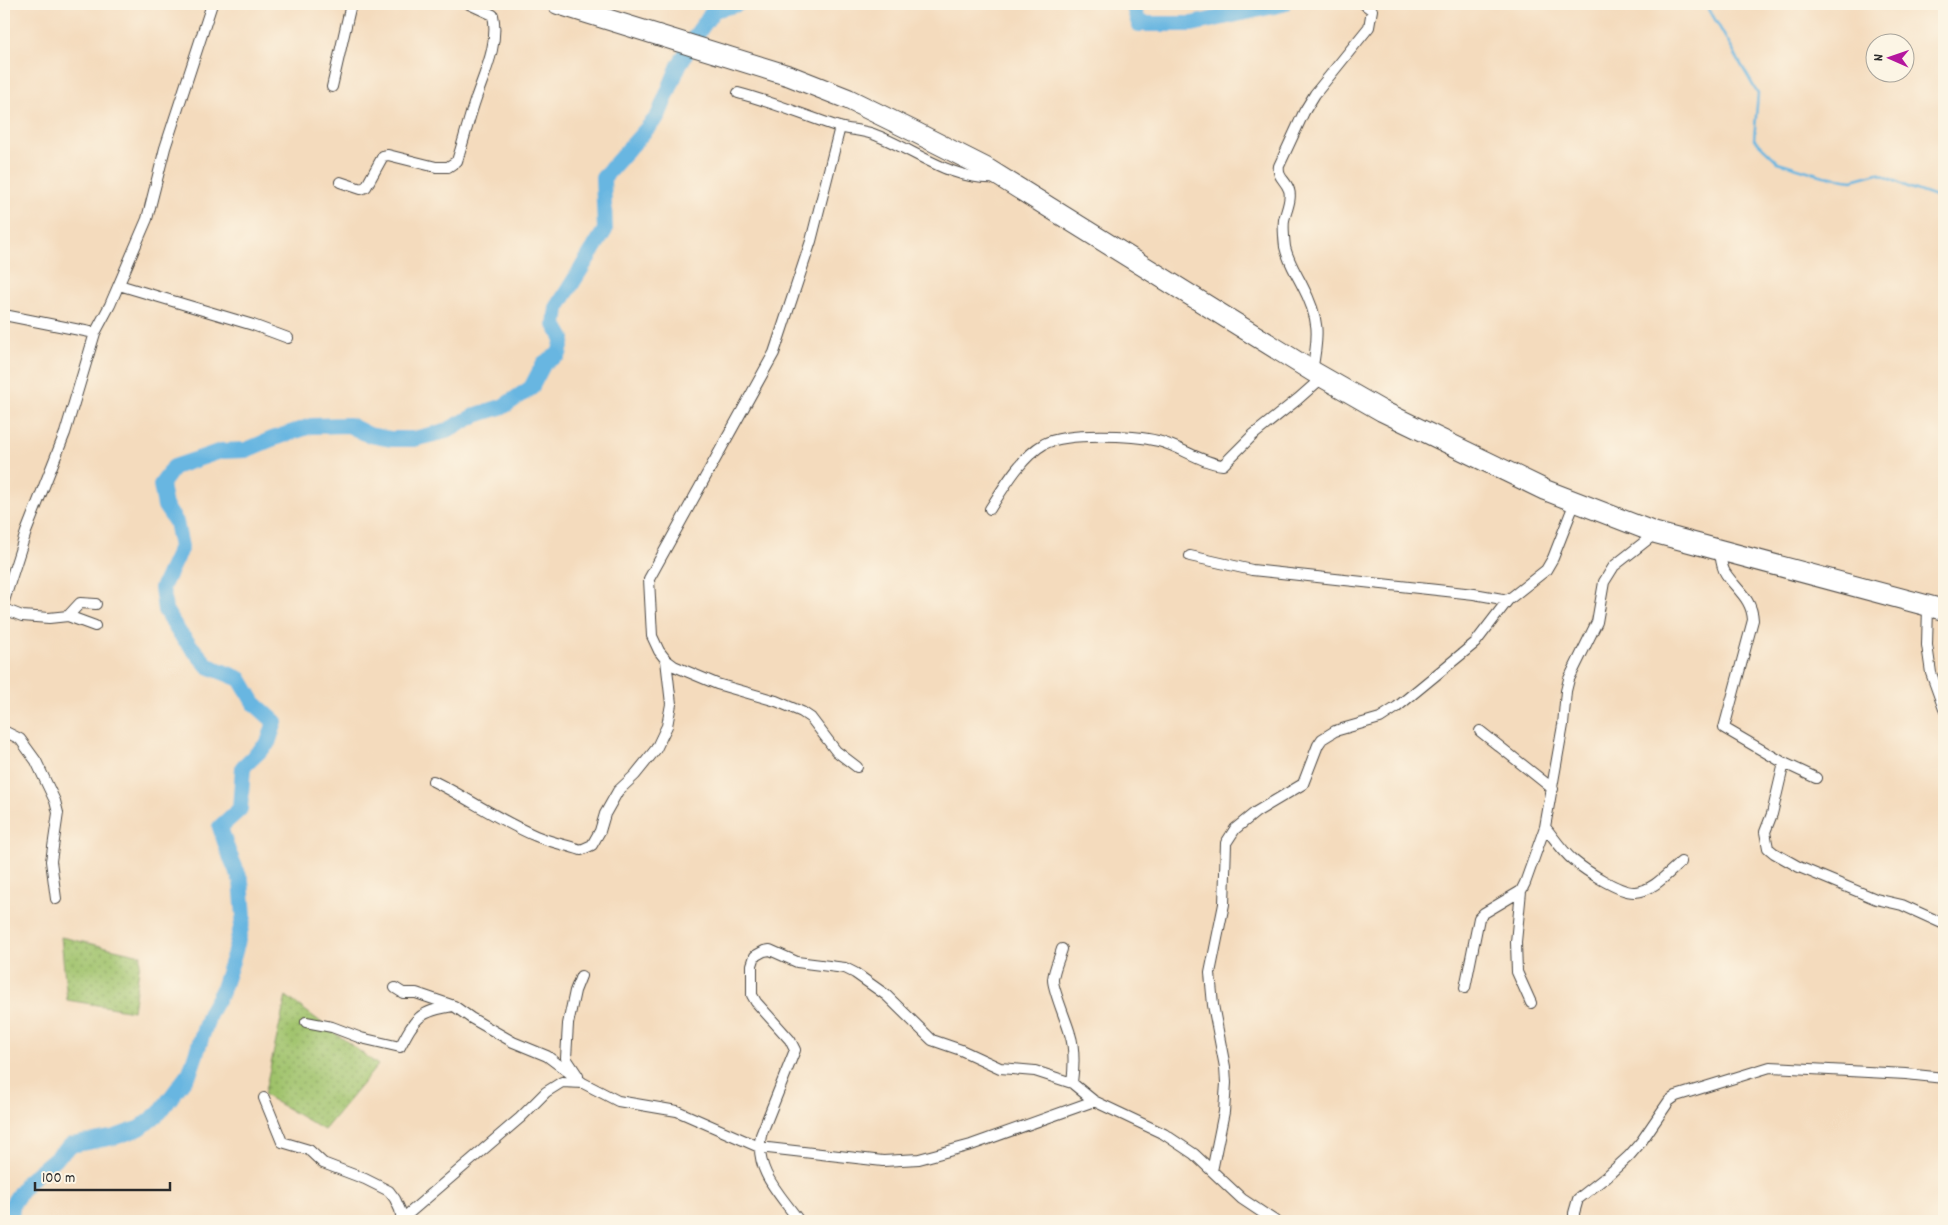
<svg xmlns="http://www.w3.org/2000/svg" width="1948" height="1225" viewBox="0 0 1948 1225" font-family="Dekko,sans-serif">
<defs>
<pattern id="grass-dots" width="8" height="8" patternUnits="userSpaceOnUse" patternTransform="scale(1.25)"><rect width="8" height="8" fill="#9fc26b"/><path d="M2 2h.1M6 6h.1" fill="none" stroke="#829e58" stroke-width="1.8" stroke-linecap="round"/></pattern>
</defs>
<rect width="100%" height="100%" fill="#fcf5e5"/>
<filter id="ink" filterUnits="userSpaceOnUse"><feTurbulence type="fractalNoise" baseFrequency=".02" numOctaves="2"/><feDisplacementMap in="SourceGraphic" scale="10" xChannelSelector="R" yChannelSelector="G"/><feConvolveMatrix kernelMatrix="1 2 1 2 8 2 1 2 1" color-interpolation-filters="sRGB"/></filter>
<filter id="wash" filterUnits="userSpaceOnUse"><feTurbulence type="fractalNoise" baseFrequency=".0096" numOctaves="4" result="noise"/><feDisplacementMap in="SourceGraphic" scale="20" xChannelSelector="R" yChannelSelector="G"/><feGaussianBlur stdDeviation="1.12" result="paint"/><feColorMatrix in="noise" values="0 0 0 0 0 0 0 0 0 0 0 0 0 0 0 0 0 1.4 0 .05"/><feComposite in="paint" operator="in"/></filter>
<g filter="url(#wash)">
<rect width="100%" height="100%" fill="#f4dbbd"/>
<path fill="url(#grass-dots)" stroke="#65764b" d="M61 937 141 955 133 1011 67 1000Z
M286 996 378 1065 324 1130 264 1095Z"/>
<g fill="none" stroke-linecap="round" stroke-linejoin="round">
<path stroke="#67b6e1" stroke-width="2.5" d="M1706 4 1758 94 1754 139 1778 162 1824 176 1852 180 1878 173 1910 188 1944 200"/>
<path stroke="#67b6e1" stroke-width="16" d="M1133 4 1139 24H1192L1283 4
M694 38 714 10 738 4
M10 1221 13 1203 27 1182 71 1145 115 1137 140 1128 160 1112 190 1072 210 1012 222 991 234 955 244 916 241 881 228 851 220 827 240 809 243 767 268 743 275 722 254 703 240 679 208 666 180 634 165 610 162 588 181 547 176 522 165 506 161 485 174 467 221 451 246 450 272 439 311 426 349 425 369 435 391 439H414L446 431 476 415 504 406 531 388 544 363 559 354 563 339 555 325 557 308 605 230 603 178 658 116 679 65 688 50"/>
</g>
</g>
<g filter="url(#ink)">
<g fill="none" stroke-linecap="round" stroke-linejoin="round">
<defs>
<path id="street" d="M332 87 351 4
M738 93C773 102 805 116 839 127 850 130 862 130 873 134 914 149 950 181 996 178
M840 127 811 241 774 353 649 579 652 636 659 651 666 660 674 666 717 684 776 701 802 712 811 718 836 751 857 767
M340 182 361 189 366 187 383 156 388 155 436 167H448L457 161C464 140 469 118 476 98 485 72 499 43 493 15L469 4
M119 285 253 325 288 338
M4 315 95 333
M1312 371C1319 335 1320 319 1302 285 1296 273 1288 261 1285 247 1284 238 1283 228 1284 220 1286 211 1292 199 1289 190 1286 180 1277 178 1279 166L1304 112 1315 94 1369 27 1372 10 1364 4
M990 509C1004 487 1021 457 1044 444 1067 432 1133 435 1158 441 1180 446 1201 463 1223 465L1253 435 1298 399 1324 376
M1720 551C1721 559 1721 567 1726 574 1737 590 1752 599 1753 620L1724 728 1784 763 1816 778
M1190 556 1252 570 1474 594 1508 600
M4 601 26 532 65 433 95 333 110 305 147 219 165 148 212 4
M1928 606 1927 645 1931 673 1944 709
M4 609 22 616 49 618 68 616 95 626
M68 616 80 603 96 604
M4 731 20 739 36 761 55 801 58 813 51 861 56 899
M1480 731 1553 789
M1784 763 1772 814 1765 832 1768 848 1774 853 1799 867 1876 899 1902 905 1944 924
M433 781C468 798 500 821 536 836 550 842 566 845 581 850L592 845 600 831 605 814 618 791 635 775 656 749 667 726 671 704 666 660
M1545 827C1554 838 1562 851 1573 860 1585 870 1619 893 1635 892 1653 891 1668 873 1681 862
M1521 891 1516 942 1517 972 1531 1003
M1062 949C1059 959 1054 969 1053 979 1052 988 1067 1022 1070 1034 1075 1049 1074 1067 1072 1083
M395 988 403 993H416L454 1006 471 1018 513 1042 547 1056 583 1083 618 1101 677 1111 759 1147 883 1161 919 1159 971 1145 1094 1101
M1465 988 1479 918 1484 913 1521 891 1525 883 1545 827 1563 725 1566 691 1569 679 1597 622 1604 582 1614 566 1656 533
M306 1022 332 1027 361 1038 400 1047C415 1018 419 1011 453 1006
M578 1076 566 1058 568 1024 575 991 581 976
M264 1098 282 1142 309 1150 323 1163 365 1179 389 1191 395 1199 400 1210 402 1220
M1212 1171 1224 1112 1226 1083 1225 1067 1213 1005 1210 973 1224 904 1226 843 1235 829 1256 812 1303 784 1318 745 1322 739 1335 731 1380 718 1397 707 1475 643 1508 600 1546 570 1553 558 1575 502
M4 1220 7 1221
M400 1221 520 1118 546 1092 562 1082 583 1083
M799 1221C780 1194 754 1171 761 1135L795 1050 790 1040 756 1002 752 995V965L755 956 764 951 770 950 797 962 845 968 855 973 886 995 932 1040 961 1050 1000 1068 1035 1071 1072 1083 1094 1101 1164 1134 1194 1154 1242 1199 1275 1221
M1574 1221V1213L1578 1199 1606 1177 1629 1156 1641 1142 1669 1101 1676 1096 1770 1067 1906 1074 1944 1078"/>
<path id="highway" d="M558 4 790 76 848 99 911 130 986 168 1312 371 1382 411 1545 490 1656 533 1944 610"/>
</defs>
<use href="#street" stroke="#494541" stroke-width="12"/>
<use href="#highway" stroke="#494541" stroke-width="22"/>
<use href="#street" stroke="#fff" stroke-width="10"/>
<use href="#highway" stroke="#fff" stroke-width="20"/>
</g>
</g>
<rect width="1948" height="1225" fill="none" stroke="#fcf5e5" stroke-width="20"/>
<g transform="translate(1890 58) rotate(272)"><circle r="24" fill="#fcf5e5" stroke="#a8a49b"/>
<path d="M0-4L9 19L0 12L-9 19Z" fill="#b5179e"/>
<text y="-8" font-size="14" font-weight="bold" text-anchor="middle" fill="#2b2b2b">N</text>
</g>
<path d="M35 1182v8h135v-8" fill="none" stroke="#2b2b2b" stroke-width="2.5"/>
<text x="42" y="1182" font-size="15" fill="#2b2b2b" stroke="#fcf5e5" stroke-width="4" paint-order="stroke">100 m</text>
</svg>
